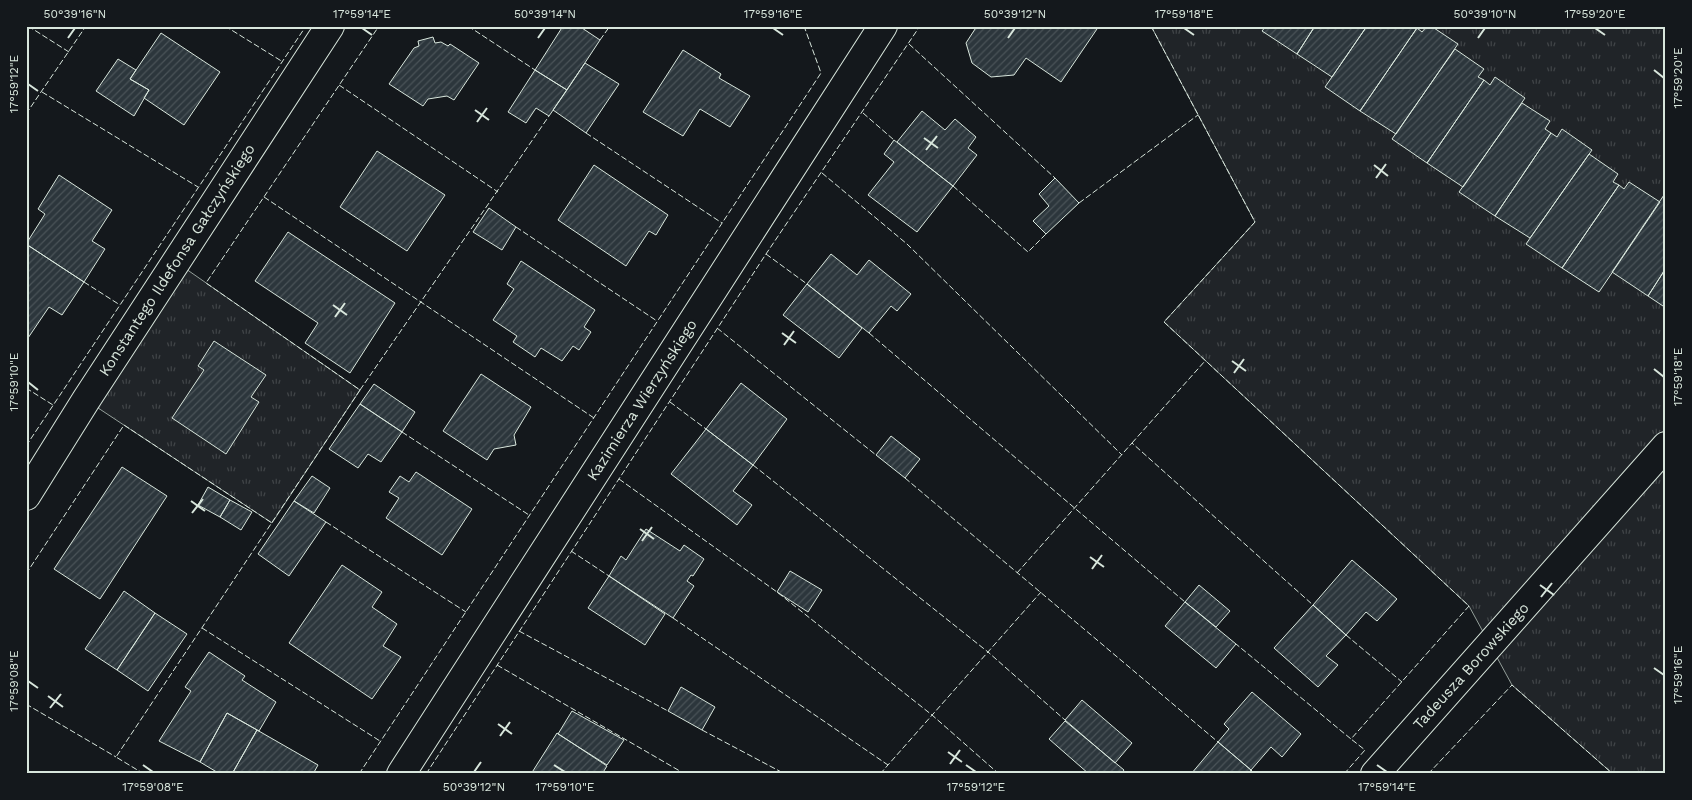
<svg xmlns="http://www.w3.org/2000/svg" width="1692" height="800" viewBox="0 0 1692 800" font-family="'Work Sans',sans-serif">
<defs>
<pattern id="grass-tufts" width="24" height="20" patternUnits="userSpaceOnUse" patternTransform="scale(1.25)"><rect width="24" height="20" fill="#202428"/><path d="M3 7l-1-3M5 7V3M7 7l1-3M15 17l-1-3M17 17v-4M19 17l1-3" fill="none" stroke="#404447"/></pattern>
<pattern id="building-hatch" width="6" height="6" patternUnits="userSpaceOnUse" patternTransform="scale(1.25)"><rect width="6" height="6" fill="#2c363c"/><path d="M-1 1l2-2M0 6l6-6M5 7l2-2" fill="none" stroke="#4a5358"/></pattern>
</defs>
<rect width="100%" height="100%" fill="#14181c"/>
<path fill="url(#grass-tufts)" stroke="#939e99" d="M1151 26H1666V774H1613L1512 685 1469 606 1164 322 1255 222Z
M176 262 360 390 272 523 86 400Z"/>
<path fill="url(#building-hatch)" stroke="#d8e6dc" d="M563 26H579L600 40 567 90 535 70Z
M977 26H1099L1061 82 1026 58 1014 75 991 77 972 63 966 43Z
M1266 26H1315L1297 54 1262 31Z
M1315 26H1367L1332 77 1297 54Z
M1367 26H1414L1417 28 1360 111 1325 87Z
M1427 26H1431L1458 44 1396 134 1360 111 1417 28 1422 32Z
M161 33 220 72 184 125 144 98 149 90 130 79Z
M433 37 435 43 441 42 448 46 450 44 479 63 454 100 447 96 428 99 423 106 389 84 414 48 419 46 418 41Z
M1455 49 1484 69 1478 77 1484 80 1427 163 1392 139Z
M683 50 721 74 719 78 750 96 730 127 700 109 683 136 643 112Z
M118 59 136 70 130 79 149 90 134 116 96 91Z
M585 63 619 84 586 133 553 110Z
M535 70 567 90 549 116 536 108 526 123 508 112Z
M1495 77 1525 98 1463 187 1427 163 1484 80 1490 85Z
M1522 103 1550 121 1545 129 1551 133 1495 216 1459 192Z
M922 111 945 130 955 119 976 137 968 148 977 155 953 186 897 142Z
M1562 129 1592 150 1530 238 1495 216 1551 133 1557 137Z
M894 140 953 186 917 232 868 195 894 162 884 154Z
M377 151 445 195 407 251 340 207Z
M1589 154 1618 174 1613 182 1619 185 1562 268 1526 244Z
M594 165 668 215 656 235 649 231 626 266 558 220Z
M59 175 112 210 92 241 105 249 84 282 26 244 45 214 38 209Z
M1055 178 1079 203 1046 234 1033 221 1049 206 1039 194Z
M1629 182 1660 202 1599 292 1562 268 1619 185 1624 189Z
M1666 192V268L1648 296 1612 272Z
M489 208 516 227 502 250 473 232Z
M288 232 395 303 350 373 305 343 318 323 255 281Z
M26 244 84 282 62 315 49 307 28 338 26 336Z
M831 254 857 275 869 260 911 294 897 311 891 306 869 333 807 284Z
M521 261 595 310 584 327 591 332 579 350 573 346 562 361 541 348 535 357 513 342 517 336 493 320 514 289 507 284Z
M1666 268V308L1648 296Z
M807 284 862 328 839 358 783 315Z
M214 341 266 375 251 397 259 402 226 454 172 418 204 370 198 366Z
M481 374 531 407 514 435 516 445 494 449 487 460 443 431Z
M741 383 787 419 753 465 706 429Z
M374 384 415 412 402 432 360 404Z
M360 404 402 432 381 462 368 454 358 468 329 449Z
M706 429 753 465 733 491 752 505 737 525 671 474Z
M891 436 920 459 905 478 876 455Z
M122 467 167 496 100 599 54 569Z
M416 472 472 509 442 555 386 518 399 498 389 492 400 476 409 482Z
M312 476 330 488 314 513 294 501Z
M208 487 230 500 220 517 198 505Z
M230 500 252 512 241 530 220 517Z
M294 501 326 522 289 576 258 554Z
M646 529 680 551 684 545 704 559 693 576 691 575 687 581 694 586 673 618 609 576 621 556 626 560Z
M1352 560 1397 599 1377 621 1366 612 1346 635 1313 605Z
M342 565 382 592 372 607 397 624 383 646 401 657 372 699 289 643Z
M790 571 822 590 808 612 777 592Z
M609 576 665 614 645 645 588 608Z
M1199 585 1230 611 1216 627 1185 602Z
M124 591 155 613 117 670 85 649Z
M1185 602 1236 644 1216 668 1165 626Z
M1313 605 1346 635 1326 656 1338 665 1318 687 1274 648Z
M155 613 187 634 148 691 117 670Z
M209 652 245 676 242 680 276 702 259 731 227 713 200 762 159 741 191 691 185 687Z
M681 687 715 707 702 730 668 711Z
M1252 692 1301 734 1282 757 1271 747 1251 770 1218 742 1229 729 1224 724Z
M1082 700 1132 743 1115 763 1065 720Z
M572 711 624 740 607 765 558 734Z
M227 713 257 730 232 774H220L200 762Z
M1065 721 1124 770 1121 774H1089L1049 739Z
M257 730 318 765 313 774H232Z
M557 733 607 766 602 774H531Z
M1218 742 1251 770 1248 774H1191Z"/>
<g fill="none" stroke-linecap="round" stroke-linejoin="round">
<defs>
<path id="minor" d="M26 496 86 400 330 26
M401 774 883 26
M1375 774 1666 446"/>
</defs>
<use href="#minor" stroke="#d8e6dc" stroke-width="30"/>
<use href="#minor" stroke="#14181c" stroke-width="28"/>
<path stroke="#d8e6dc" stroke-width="1" stroke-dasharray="6 2.5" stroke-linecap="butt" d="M28 26 69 52
M225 26 283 62
M468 26 535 70
M1151 26 1255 222 1164 322 1469 606 1351 739 1236 644
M600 40 610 26
M909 44 1055 178
M339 85 498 192
M42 92 198 187
M863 113 894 140
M26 114 86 26
M586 133 722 223
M822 173 907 244 1122 455
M953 186 1028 252 1046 234
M264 197 594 418
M1079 203 1198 115
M516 227 657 321
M766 254 807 284
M84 282 120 305
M717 328 876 455
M869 333 1185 602
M26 388 53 405
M360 390 549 116
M670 402 706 429
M402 432 529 515
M1132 443 1205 361
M26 446 306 26
M753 465 988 652 1065 720
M905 478 1218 742
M619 479 777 592 932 715 999 774
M326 522 466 612
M571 551 609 576
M1017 573 1132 443 1313 605
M26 574 124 425 272 523
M673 618 888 765
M202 628 380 741
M519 631 668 711
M1346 635 1402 682
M497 665 685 774
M26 704 116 757
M702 730 785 774
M1251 770 1255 774
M144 774 116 757 360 390 206 283 379 26
M359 774 821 73 804 26
M426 774 766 254 920 26
M880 774 1041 592
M1344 774 1365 750 1351 739
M1428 774 1512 685 1613 774"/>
</g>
<path fill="none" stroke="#d8e6dc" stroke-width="2" d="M362 28 372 35M773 28 783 35M1184 28 1194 35M1595 28 1605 35M68 38 75 28M538 38 545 28M1008 38 1015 28M1478 38 1485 28M1654 70 1664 78M28 84 38 91M475 110 489 120M477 122 487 108M924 138 938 148M926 150 937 136M1374 165 1388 176M1376 178 1386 164M333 305 347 315M335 317 345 303M782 333 796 343M784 345 794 331M1232 361 1246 371M1654 369 1664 377M1234 373 1244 359M28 382 38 390M191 501 205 511M192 513 203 499M640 529 654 539M642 541 652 527M1090 557 1104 567M1092 569 1102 555M1540 585 1554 595M1541 597 1552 583M1654 668 1664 675M28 681 38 688M48 696 63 707M50 708 61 694M498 724 512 734M500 736 510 722M948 752 962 762M950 764 960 750M143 765 153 772M554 765 565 772M966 765 976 772M1377 765 1387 772M474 772 481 762"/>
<g text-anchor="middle" stroke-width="4" stroke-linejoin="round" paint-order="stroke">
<g font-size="15" fill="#d8e6dc" stroke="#14181c">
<text transform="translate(177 260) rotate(-57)" y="5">Konstantego Ildefonsa Gałczyńskiego</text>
<text transform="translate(642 400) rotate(-57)" y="5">Kazimierza Wierzyńskiego</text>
<text transform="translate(1471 666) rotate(-48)" y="5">Tadeusza Borowskiego</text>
</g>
</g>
<rect width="1692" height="800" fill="none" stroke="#14181c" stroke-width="55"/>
<rect x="28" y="28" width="1636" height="744" fill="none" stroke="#d8e6dc" stroke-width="2"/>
<g font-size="12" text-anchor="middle" fill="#d8e6dc">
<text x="75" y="18">50°39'16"N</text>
<text x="362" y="18">17°59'14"E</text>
<text x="545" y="18">50°39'14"N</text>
<text x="773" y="18">17°59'16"E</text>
<text x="1015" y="18">50°39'12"N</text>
<text x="1184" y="18">17°59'18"E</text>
<text x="1485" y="18">50°39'10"N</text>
<text x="1595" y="18">17°59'20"E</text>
<text transform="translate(1678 78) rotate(-90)" y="4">17°59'20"E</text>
<text transform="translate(14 84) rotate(-90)" y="4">17°59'12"E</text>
<text transform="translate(1678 377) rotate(-90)" y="4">17°59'18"E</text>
<text transform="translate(14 382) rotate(-90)" y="4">17°59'10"E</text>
<text transform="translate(1678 675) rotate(-90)" y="4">17°59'16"E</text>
<text transform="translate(14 681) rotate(-90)" y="4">17°59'08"E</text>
<text x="153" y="791">17°59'08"E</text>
<text x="474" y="791">50°39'12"N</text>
<text x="565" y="791">17°59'10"E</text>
<text x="976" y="791">17°59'12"E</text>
<text x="1387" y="791">17°59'14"E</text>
</g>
</svg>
